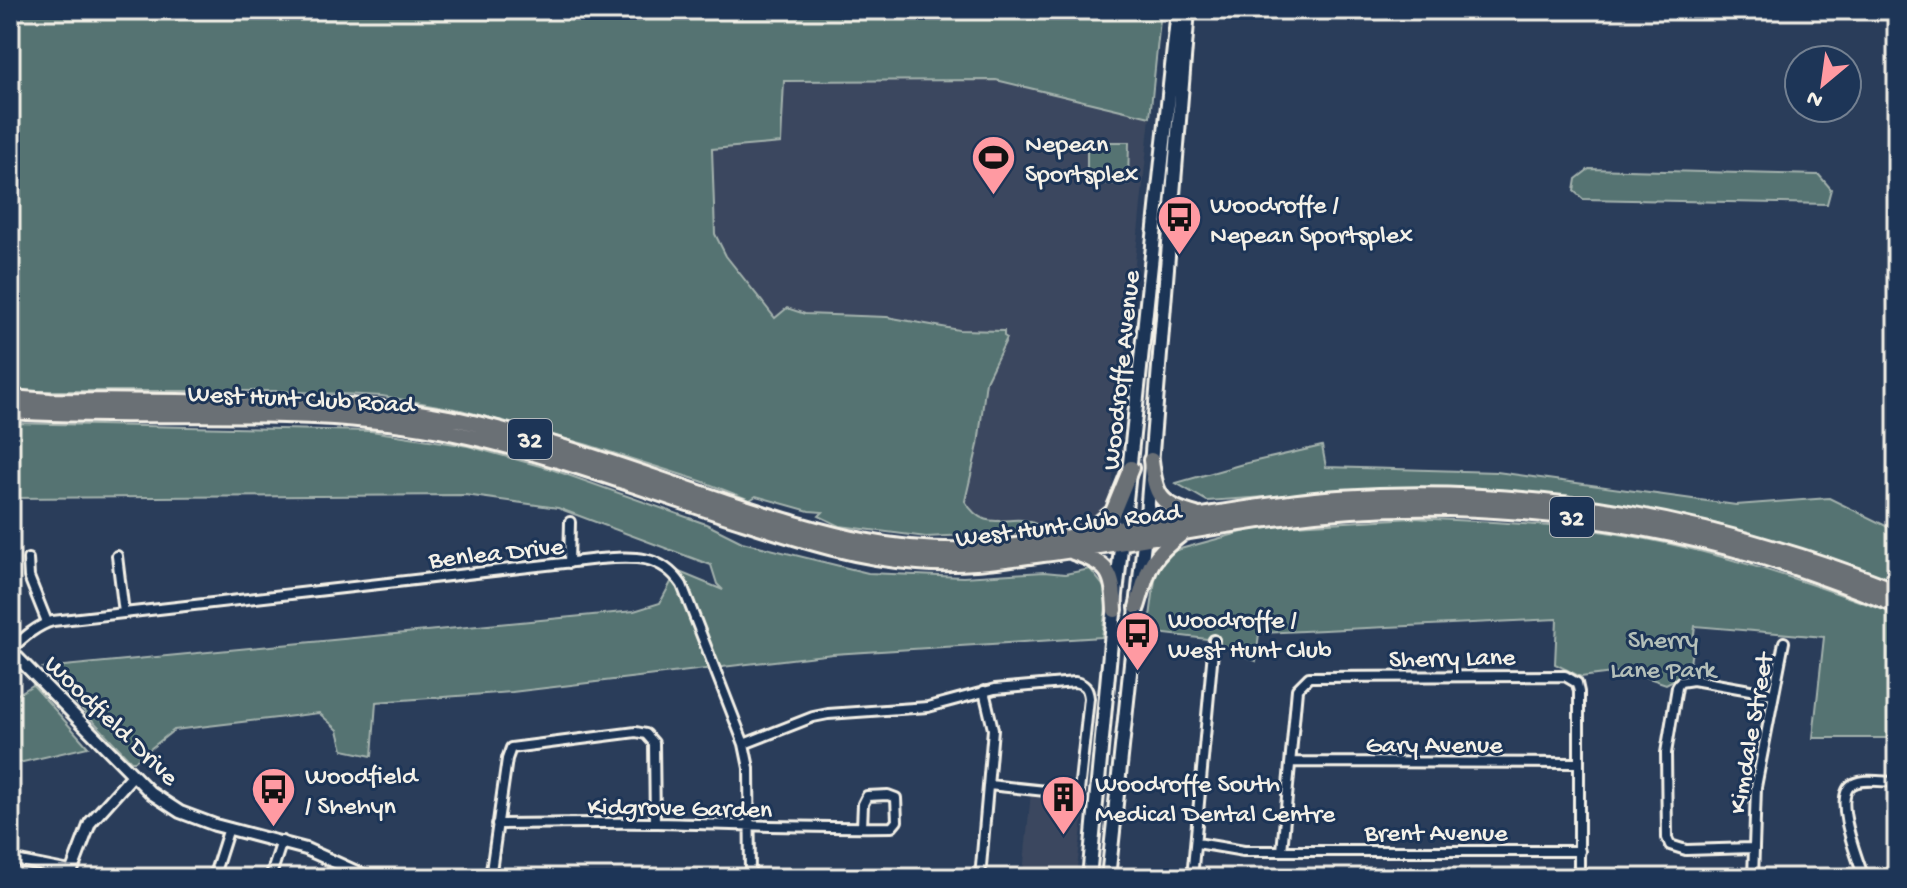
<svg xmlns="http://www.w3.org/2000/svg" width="1907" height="888" viewBox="0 0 1907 888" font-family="'Gochi Hand',sans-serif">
<rect width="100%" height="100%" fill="#2a3d5a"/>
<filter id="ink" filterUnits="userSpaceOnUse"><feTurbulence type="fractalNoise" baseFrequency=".0125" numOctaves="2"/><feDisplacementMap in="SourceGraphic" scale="16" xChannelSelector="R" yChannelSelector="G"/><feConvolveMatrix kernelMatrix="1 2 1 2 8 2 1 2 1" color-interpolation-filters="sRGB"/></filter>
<g filter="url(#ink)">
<path fill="#3a475e" d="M996 80 1150 117 1112 487 1104 517 1053 533 988 539 963 515 973 514 965 501 978 445 986 381 1007 338 1003 331 959 330 887 317 805 314 787 308 776 318 726 256 715 234 712 148 781 143 783 81Z
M1031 792 1086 797 1076 875 1023 873Z"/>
<path fill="#547372" stroke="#a4b2ad" stroke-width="2" d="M10 10H1161L1150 117 996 80 784 81 781 143 712 149 715 234 726 256 775 318 787 308 805 314 887 317 959 330 1004 331V336L1007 338 986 381 978 445 965 501C988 539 1011 508 1039 526L1032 532 926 537 840 526 819 516 823 512 809 511 756 496 750 500 701 481 588 445 461 410 382 396 280 391H10Z
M1087 142H1129L1128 184 1087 183Z
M1589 169 1819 175 1831 189 1827 204 1583 199 1574 191 1576 179Z
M10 423 371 431 468 446 551 469 706 524 742 542 868 573 963 577 1044 572 1065 574 1090 569 1108 592 1102 637 833 654 512 692 376 702 372 756 343 750 338 730 319 713 174 730 135 761H131L43 668 634 611 660 603 677 571 723 590 717 584 711 565 558 508 465 495 10 498Z
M1322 446 1326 467 1497 472 1736 505 1829 498 1888 527H1897V585L1824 557 1714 523 1566 495 1411 487 1207 501 1176 483 1243 464Z
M1413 518C1472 521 1532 523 1591 530 1695 543 1799 579 1897 615V738H1813L1824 637 1695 626 1689 672 1666 684 1628 671 1581 677 1555 664 1557 619 1259 633 1256 661 1207 639 1148 632 1156 572 1173 551 1261 527Z
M33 685 88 747 10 765V717L13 697Z"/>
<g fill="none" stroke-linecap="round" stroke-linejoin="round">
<defs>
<path id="minor" d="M117 556 124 613
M28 559 29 577 47 622
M569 563 570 522
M10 650C23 638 37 625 53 621L599 559C633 556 661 554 682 585L744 744 749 768 750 878
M744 744 813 717 828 714 928 707 995 689 1075 682C1085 684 1088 688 1089 698L1079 792 1074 794 989 785
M1291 762 1578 763
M497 824C550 824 604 822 658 823 736 825 814 828 892 827L897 821 896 798 888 795 867 796 863 804 862 827
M1197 843 1244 851H1580
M1752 848 1686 850 1670 845 1667 838 1666 753 1677 687 1680 682 1693 680 1773 694
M1282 851 1297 689 1309 677 1565 676 1577 683 1579 692V878
M10 859 70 871
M213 878 229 828
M270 878 282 841
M490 878 507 759 511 748 636 732 646 734 654 743 655 823
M980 878 993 729 984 691
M1192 878 1214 640
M1753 878 1756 787 1784 642
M1864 878C1858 860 1831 795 1853 784 1865 778 1884 782 1897 782"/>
<path id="tertiary" d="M10 650 151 793 180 812 215 825 306 849 370 878
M69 878 90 823 133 775"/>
<path id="secondary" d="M1089 878 1111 642 1178 10
M1108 878 1147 514 1188 10"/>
<path id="primary" d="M10 398 50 401C113 401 175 402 238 403 313 403 387 405 460 420 552 440 642 474 732 504 828 535 900 558 1003 548 1069 537 1135 526 1201 516 1247 509 1293 501 1339 498 1536 485 1715 520 1897 591
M10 411C157 421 308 402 454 433 551 453 645 490 740 520 799 539 856 558 918 562 960 566 1001 560 1043 554 1123 544 1202 527 1282 517 1441 496 1607 512 1760 556 1807 570 1852 588 1897 605
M1151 460C1155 496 1160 505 1196 515
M1089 532 1113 512 1131 468
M1073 552C1110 565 1113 572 1115 610
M1137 607C1149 569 1146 561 1180 535"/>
</defs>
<use href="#minor" stroke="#f4f1e8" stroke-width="14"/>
<use href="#tertiary" stroke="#f4f1e8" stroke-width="16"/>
<use href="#secondary" stroke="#f4f1e8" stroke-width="18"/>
<use href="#primary" stroke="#f4f1e8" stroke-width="20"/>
<use href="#minor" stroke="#1d3557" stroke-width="8"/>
<use href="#tertiary" stroke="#1d3557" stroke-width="10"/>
<use href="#secondary" stroke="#1d3557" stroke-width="12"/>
<use href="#primary" stroke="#6b6f75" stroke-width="14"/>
</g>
</g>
<defs>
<symbol id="stadium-pin" viewBox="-11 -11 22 30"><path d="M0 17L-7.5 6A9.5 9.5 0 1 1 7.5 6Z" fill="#ff9aa2" stroke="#1d3557"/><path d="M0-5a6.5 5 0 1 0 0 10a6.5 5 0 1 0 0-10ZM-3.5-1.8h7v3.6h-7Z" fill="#111"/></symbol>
<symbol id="bus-pin" viewBox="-11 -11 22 30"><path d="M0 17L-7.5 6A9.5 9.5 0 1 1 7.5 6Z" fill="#ff9aa2" stroke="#1d3557"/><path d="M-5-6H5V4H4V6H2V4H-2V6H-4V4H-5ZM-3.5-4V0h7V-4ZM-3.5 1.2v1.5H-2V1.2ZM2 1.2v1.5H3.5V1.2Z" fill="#111"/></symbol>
<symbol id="building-pin" viewBox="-11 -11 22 30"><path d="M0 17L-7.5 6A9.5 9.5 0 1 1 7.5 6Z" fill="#ff9aa2" stroke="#1d3557"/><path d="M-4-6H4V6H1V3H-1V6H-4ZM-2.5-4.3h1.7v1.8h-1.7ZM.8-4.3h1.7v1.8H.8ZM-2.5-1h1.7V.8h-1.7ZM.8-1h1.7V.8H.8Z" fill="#111"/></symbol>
</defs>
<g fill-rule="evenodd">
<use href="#stadium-pin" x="968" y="132" width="51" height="69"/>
<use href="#bus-pin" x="1154" y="192" width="51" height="69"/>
<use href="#bus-pin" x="1112" y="608" width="51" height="69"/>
<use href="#bus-pin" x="248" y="764" width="51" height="69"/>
<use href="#building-pin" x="1038" y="772" width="51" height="69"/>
</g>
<g text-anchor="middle" stroke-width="6" stroke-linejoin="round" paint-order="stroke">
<g fill="#1d3557" stroke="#b4b9bc" stroke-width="2">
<rect x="508" y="419" width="44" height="40" rx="6"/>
<rect x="1550" y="497" width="44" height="40" rx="6"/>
</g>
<g font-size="24" font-weight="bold" fill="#f4f1e8">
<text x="530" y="447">32</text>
<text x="1572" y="525">32</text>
</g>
<g font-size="26" fill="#f4f1e8" stroke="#1d3557" text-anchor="start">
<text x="1025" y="151">Nepean<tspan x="1025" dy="30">Sportsplex</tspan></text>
<text x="1210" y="212">Woodroffe /<tspan x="1210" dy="30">Nepean Sportsplex</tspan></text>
<text x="1168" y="627">Woodroffe /<tspan x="1168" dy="30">West Hunt Club</tspan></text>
<text x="305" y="783">Woodfield<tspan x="305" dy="30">/ Shehyn</tspan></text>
<text x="1095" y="791">Woodroffe South<tspan x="1095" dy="30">Medical Dental Centre</tspan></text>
</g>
<g font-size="26" fill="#f4f1e8" stroke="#1d3557">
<text transform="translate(1119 370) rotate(-84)" y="9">Woodroffe Avenue</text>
<text transform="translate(301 397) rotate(3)" y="9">West Hunt Club Road</text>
<text transform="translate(1068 523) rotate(-7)" y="9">West Hunt Club Road</text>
<text transform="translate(496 551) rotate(-6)" y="9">Benlea Drive</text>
<text transform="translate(1452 656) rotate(-1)" y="9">Sherry Lane</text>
<text transform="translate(113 719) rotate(44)" y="9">Woodfield Drive</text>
<text transform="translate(1749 733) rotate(-80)" y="9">Kimdale Street</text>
<text x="1434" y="752">Gary Avenue</text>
<text transform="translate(680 806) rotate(1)" y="9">Kidgrove Garden</text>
<text x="1436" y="840">Brent Avenue</text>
</g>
<g font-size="26" fill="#b4bfb9" stroke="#1d3557">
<text x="1663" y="647">Sherry<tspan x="1663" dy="30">Lane Park</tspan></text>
</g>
</g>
<rect width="1907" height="888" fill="none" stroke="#1d3557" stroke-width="40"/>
<rect x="20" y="20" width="1867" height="848" fill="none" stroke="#f4f1e8" stroke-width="3" filter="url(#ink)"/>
<g transform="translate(1823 84) rotate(209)"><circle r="38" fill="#1d3557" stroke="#738091" stroke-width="2"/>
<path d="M0-6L14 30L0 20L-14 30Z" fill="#ff9aa2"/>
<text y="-12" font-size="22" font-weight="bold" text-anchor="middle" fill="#f4f1e8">N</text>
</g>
</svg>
